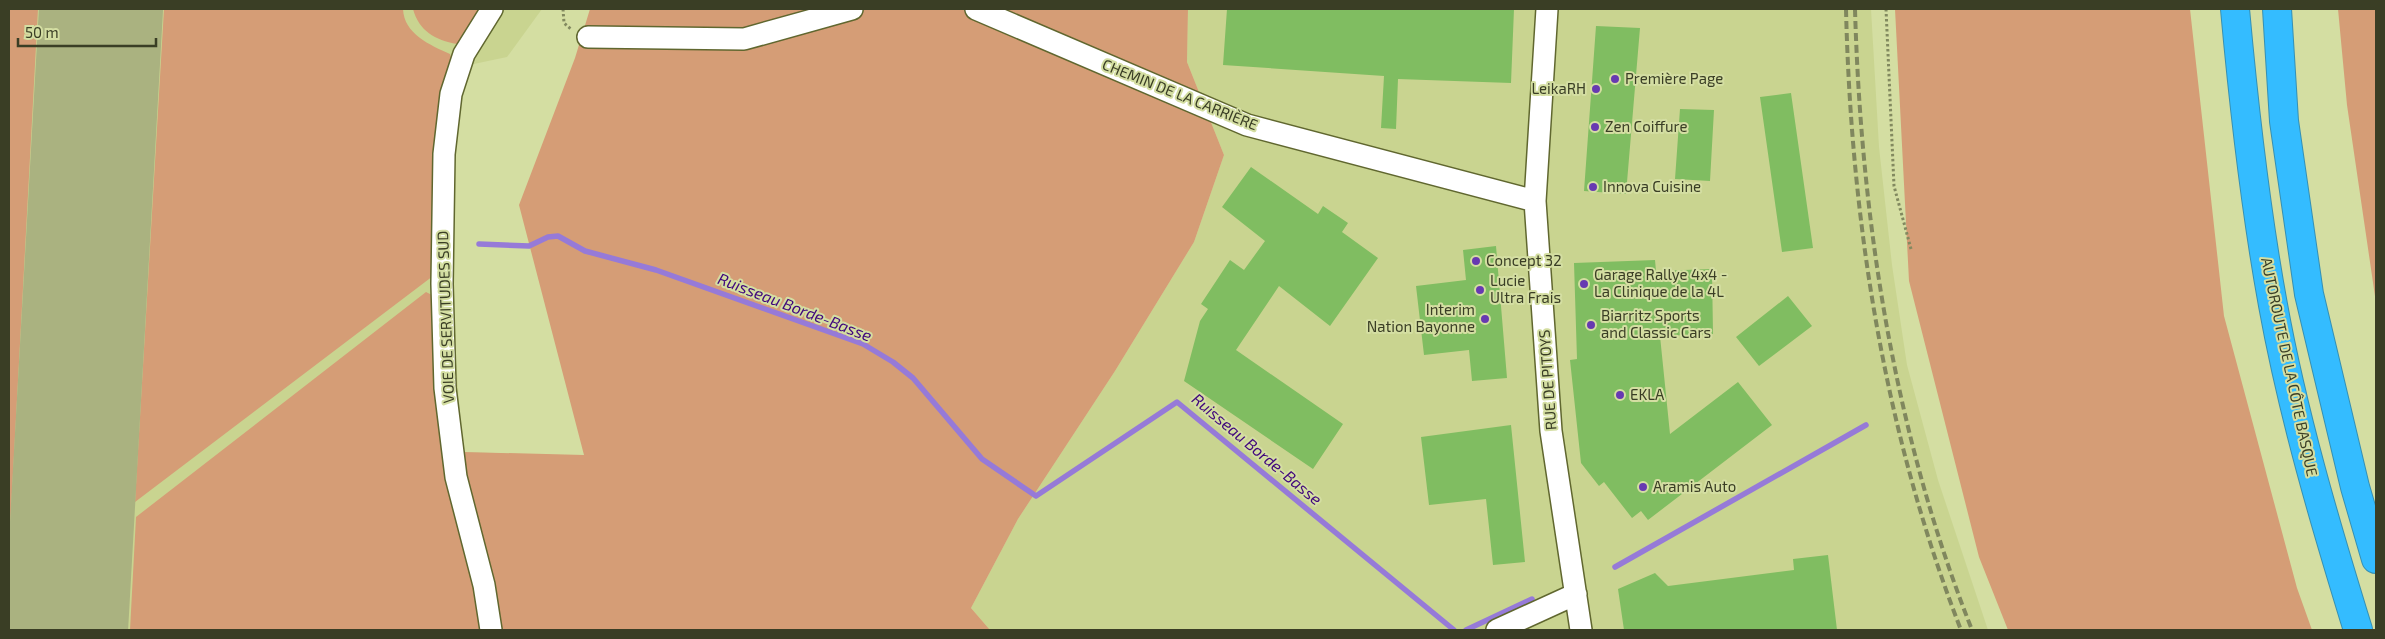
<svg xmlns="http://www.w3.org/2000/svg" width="2385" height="639" viewBox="0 0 2385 639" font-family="'Exo 2',sans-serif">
<rect width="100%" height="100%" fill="#d4dea2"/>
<path fill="#c9d490" d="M9 9H542L507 57 469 65 451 133 450 282 463 452 584 456 577 630H9Z
M1188 9H1871L1879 147 1892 265 1907 365 1938 480 1988 630H990L971 608 1018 519 1115 371 1194 242 1224 155 1187 62Z"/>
<path fill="#d59d76" d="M9 9H38L9 548Z
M164 9H403C404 34 430 45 450 54L454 68 433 276 135 502Z
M413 9H489L470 35 457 44C435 40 419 31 413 9Z
M590 9H1188L1187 62 1224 155 1194 242 1115 371 1018 519 971 608 990 630H500L465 473 463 452 584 455 519 205 575 58Z
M1895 9H2190L2224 316 2297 588 2312 630H2008L1979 557 1909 281Z
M2338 9H2376V303L2347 105Z
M426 292 436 297 487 630H130L136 517Z"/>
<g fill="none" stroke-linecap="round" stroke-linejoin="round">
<path stroke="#967ad8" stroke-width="5.5" d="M479 244 529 246 548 237 558 236 585 251 656 270 863 344 893 362 913 378 982 459 1036 496 1177 402 1454 630
M1615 567 1866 425
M1466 630 1532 599"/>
<path stroke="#aab280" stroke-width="124" d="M66 630 101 9"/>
</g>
<path fill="#80bd61" d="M1227 9H1514L1511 83 1398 79 1396 129 1381 128 1384 76 1223 65Z
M1596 26 1640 28 1626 194 1584 191Z
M1791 93 1813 248 1782 252 1760 97Z
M1680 109 1714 110 1710 181 1675 179Z
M1251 167 1318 214 1323 206 1348 223 1342 232 1378 258 1330 326 1279 286 1236 350 1343 424 1313 469 1184 381 1200 321 1208 309 1201 304 1230 260 1244 270 1265 241 1222 207Z
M1496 246 1507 378 1472 381 1469 350 1424 355 1416 286 1466 280 1463 250Z
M1655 260 1656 271 1712 269 1713 334 1660 336 1670 434 1738 382 1772 425 1648 520 1641 511 1632 518 1604 482 1599 486 1581 463 1570 360 1577 359 1574 263Z
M1788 296 1812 326 1759 366 1736 337Z
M1511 425 1525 562 1493 565 1486 499 1429 505 1421 437Z
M1828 555 1837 630H1624L1618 589 1655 573 1668 586 1794 570 1793 559Z"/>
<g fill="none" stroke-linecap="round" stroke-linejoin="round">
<defs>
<path id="minor" d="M976 9 1247 125 1535 201
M1547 9 1535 201 1551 431 1581 630
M588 37 744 39 852 9
M491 630 484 585 456 477 445 388 442 284 444 154 451 94 464 54 492 9
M1497 630 1576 594"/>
<path id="highway" d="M2235 9C2244 108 2255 207 2273 305 2293 415 2325 523 2358 630
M2277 9 2284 121 2309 294 2355 487 2376 559"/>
</defs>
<use href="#minor" stroke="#60672f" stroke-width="24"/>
<use href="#highway" stroke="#3690b3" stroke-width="30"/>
<path stroke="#82895f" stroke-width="3" stroke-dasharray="2.5 2.5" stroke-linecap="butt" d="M563 9 564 23 572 30
M1886 9 1894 186 1911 249"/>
<use href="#minor" stroke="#fff" stroke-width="21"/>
<use href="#highway" stroke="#34bcff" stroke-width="28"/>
<path stroke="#80875e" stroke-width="4" stroke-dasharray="8 4" stroke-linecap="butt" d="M1846 9C1851 220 1884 432 1961 630
M1855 9C1861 220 1894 433 1972 630"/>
</g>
<g fill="#673ab1" stroke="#d4dea2" stroke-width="2">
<circle cx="1615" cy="79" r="5"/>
<circle cx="1596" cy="89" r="5"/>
<circle cx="1595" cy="127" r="5"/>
<circle cx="1593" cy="187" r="5"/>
<circle cx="1476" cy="261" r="5"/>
<circle cx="1584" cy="284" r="5"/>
<circle cx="1480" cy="290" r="5"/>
<circle cx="1485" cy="319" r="5"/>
<circle cx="1591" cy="325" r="5"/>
<circle cx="1620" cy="395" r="5"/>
<circle cx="1643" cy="487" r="5"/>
</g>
<g text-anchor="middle" stroke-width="4" stroke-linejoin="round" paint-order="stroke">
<g font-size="15" fill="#3a3e25" stroke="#d4dea2" text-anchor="start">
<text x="1625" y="84">Première Page</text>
<text x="1586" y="94" text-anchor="end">LeikaRH</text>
<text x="1605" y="132">Zen Coiffure</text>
<text x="1603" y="192">Innova Cuisine</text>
<text x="1486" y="266">Concept 32</text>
<text x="1594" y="280">Garage Rallye 4x4 -<tspan x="1594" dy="17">La Clinique de la 4L</tspan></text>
<text x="1490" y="286">Lucie<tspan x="1490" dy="17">Ultra Frais</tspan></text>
<text x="1475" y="315" text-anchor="end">Interim<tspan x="1475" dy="17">Nation Bayonne</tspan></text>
<text x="1601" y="321">Biarritz Sports<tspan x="1601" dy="17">and Classic Cars</tspan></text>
<text x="1630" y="400">EKLA</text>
<text x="1653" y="492">Aramis Auto</text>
</g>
<g font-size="15" fill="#3a3e25" stroke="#d4dea2">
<text transform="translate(1180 95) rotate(22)" y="5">CHEMIN DE LA CARRIÈRE</text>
<text transform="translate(446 317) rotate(-92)" y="5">VOIE DE SERVITUDES SUD</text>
<text transform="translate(2289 367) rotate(78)" y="5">AUTOROUTE DE LA CÔTE BASQUE</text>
<text transform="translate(1548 380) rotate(-94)" y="5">RUE DE PITOYS</text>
</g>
<g font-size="16" font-style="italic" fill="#3f057c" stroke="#d4dea2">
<text transform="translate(795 307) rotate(21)" y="6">Ruisseau Borde-Basse</text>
<text transform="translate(1257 449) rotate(40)" y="6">Ruisseau Borde-Basse</text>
</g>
</g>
<rect width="2385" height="639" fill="none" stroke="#3a3e25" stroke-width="20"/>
<path d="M18 38v8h138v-8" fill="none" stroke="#3a3e25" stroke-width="2.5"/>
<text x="25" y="38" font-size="15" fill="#3a3e25" stroke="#d4dea2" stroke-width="4" paint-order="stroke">50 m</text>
</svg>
